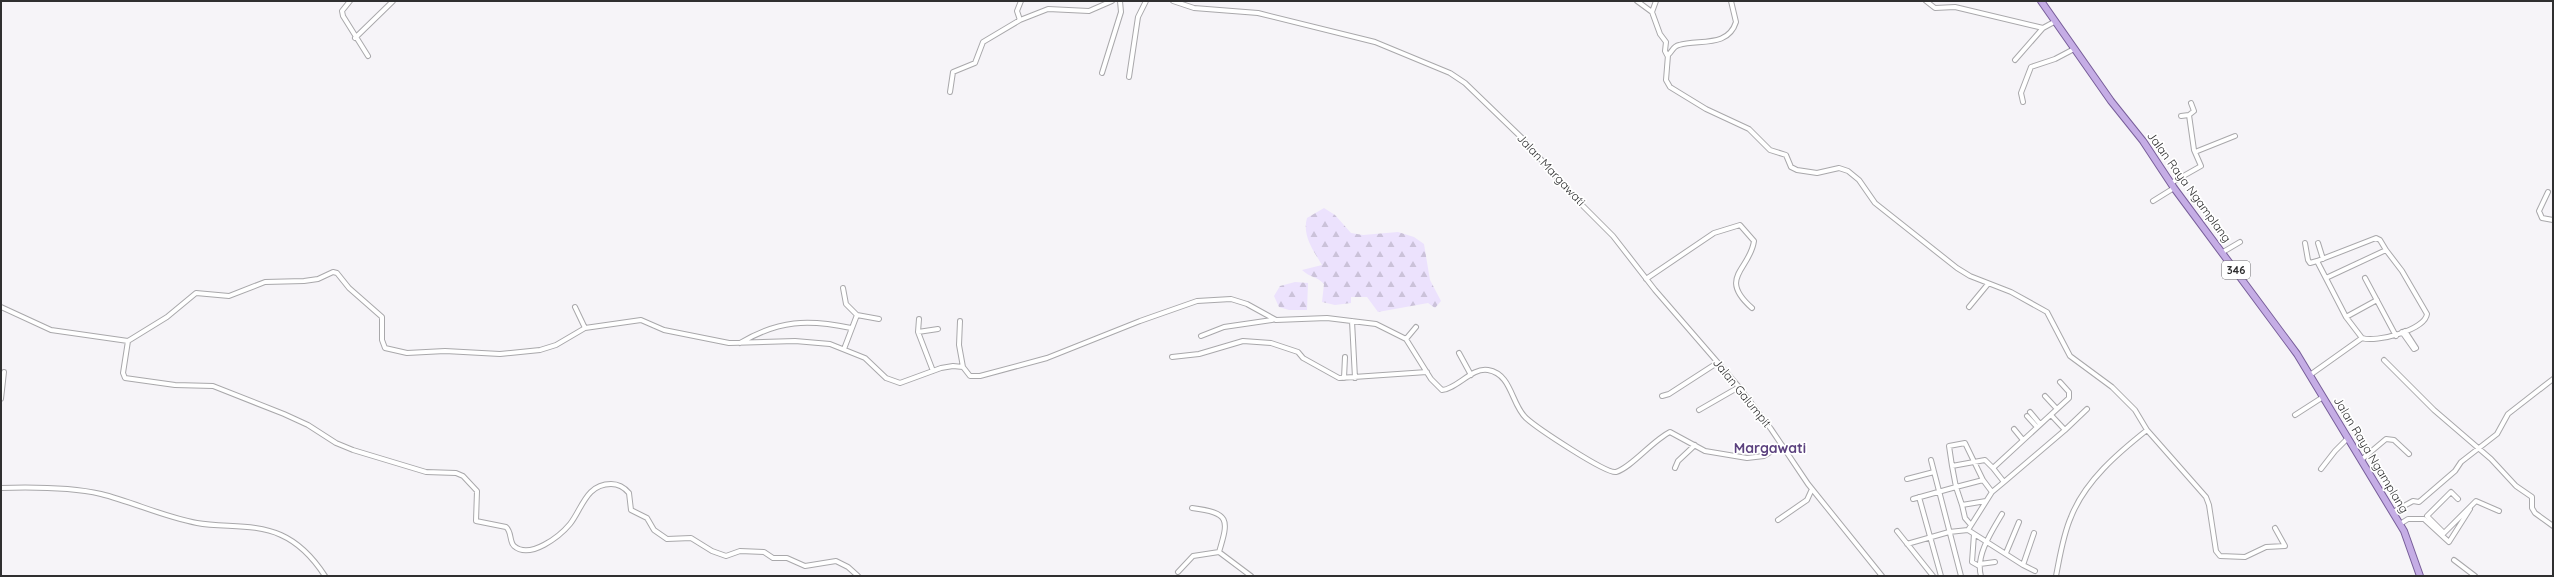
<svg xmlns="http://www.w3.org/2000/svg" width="2554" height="577" viewBox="0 0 2554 577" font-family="Quicksand,sans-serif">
<defs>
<pattern id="forest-firs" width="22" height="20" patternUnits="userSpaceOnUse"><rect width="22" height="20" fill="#ece2fd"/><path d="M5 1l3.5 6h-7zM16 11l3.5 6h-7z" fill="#cbc2d9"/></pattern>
</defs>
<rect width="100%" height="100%" fill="#f6f4f8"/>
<path fill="url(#forest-firs)" d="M1324 208 1335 215 1351 233 1363 235 1398 232 1414 237 1424 244 1430 280 1441 301 1435 308 1428 303 1378 312 1367 297H1351V303L1335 305 1322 302 1324 284C1318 277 1309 277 1302 270L1322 265C1313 250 1302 235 1307 218Z
M1295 282 1308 283 1307 310H1289L1279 307 1274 296 1280 286Z"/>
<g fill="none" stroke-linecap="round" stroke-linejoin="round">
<defs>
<path id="street" d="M350 1 342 11 343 16 368 56
M1173 1 1194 8 1258 13 1375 42 1450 73 1465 83 1523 139 1574 197 1613 236 1655 290 1739 387 1771 429 1808 484 1882 576
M1637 1 1652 12
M1656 1 1652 12 1660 34 1666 42 1665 51 1667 55
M1731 1 1736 22C1728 48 1699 39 1679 45 1673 46 1672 52 1668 55L1666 80 1670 87 1706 109 1749 129 1770 150 1786 155 1791 167 1797 170 1817 173 1839 168 1848 171 1859 180 1875 203 1957 268 1970 276 2011 292 2047 312 2070 356 2112 387 2135 410 2147 430 2206 497 2209 505 2216 551 2220 556 2245 557 2266 547 2285 546 2275 528
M1926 1 1935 8 1955 7 2043 28 2054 22
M1020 20 1017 11 1021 1
M355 38 393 1
M2015 60 2043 28
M1102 73 1121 12 1120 1
M1129 77 1138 17 1146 1
M950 92 953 72 975 63 983 42 1020 20 1048 9 1089 11 1112 1
M2023 102 2021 93 2031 67 2055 59 2074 49
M2189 115 2194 111 2191 103
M2195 152 2235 136
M2171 183 2201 166 2194 150 2189 115 2181 116
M2548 192 2539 211 2542 218 2553 220
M2153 201 2174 188
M2305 243 2308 260 2310 263 2317 261
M2318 243 2323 259
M2223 252 2240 242
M2326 278 2386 250 2402 271 2427 314C2425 330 2376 343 2362 338L2346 317 2317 261 2376 238 2380 240 2386 250
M2365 278 2396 336
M1646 279 1714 233 1740 225 1754 241C1750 270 1717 277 1752 308
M843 288 846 304 857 315
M1 307 51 330 128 341
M575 307 585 328
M1969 307 1988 284
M2346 317 2377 300
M919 319 918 332 933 371
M960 321 959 345 963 367
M1352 321 1355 378
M2405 331 2416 348
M918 332 938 329
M2402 332 2414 349 2416 348
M1201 336 1224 327 1272 320
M1406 339 1416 327
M740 343C779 320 808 319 851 328
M844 349 857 315 879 319
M1459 353 1471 375
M1172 357 1199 354 1243 341 1271 343 1298 352 1303 358 1339 378 1427 372
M2384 360 2434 410 2491 459 2516 486 2532 497V508L2535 513 2553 526
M2310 375 2362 338
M1344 378 1345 357
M1662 396 1669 394 1717 363
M2045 396 2057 409
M1 399 4 372
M1699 410 1739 387
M2030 412 2040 424
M2295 415 2323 397
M2027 416 2037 427
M2014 429 2023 440
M2065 430 2087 409
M1931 460 1961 576
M2361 460 2386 439 2394 440 2409 454
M1952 466 1949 446 1965 443 1983 480 1956 487 1962 505 1986 501
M1675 468 1678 461 1695 445
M2321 469 2335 451 2348 438
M1907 479 1934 472
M1983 480 1992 492
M2004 482 2065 430 2051 415
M1 488C33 487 69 487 101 494 133 502 164 517 197 523 224 528 255 523 281 535 299 543 314 559 325 576
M1919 497 1941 576
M1913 499 1956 487 1952 466 1985 460 1993 468
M2458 499 2451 492 2427 516 2444 533 2476 501 2499 511
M1962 505 1965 518 1971 525
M1192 508C1230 513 1229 519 1219 552L1251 576
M2393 512 2413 501 2419 502 2455 471 2461 462 2497 434 2508 414 2553 379
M1778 520 1807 500 1812 489
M2400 524 2408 519H2424L2449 542 2470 509
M1968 530 1992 492 2004 482 1993 468 2069 398V392L2060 382
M1897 531 1933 576
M1974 534 1972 562 1979 566
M1907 544 1949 532 1968 530 2023 565 2034 533
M2006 553 2019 522
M2454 560 2475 576
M1980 564 1995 562
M2023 565 2035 571
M1178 572 1193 556 1219 552
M858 576 848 567 836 561 805 566 787 558H773L764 552 740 551 726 556 712 551 691 538 667 539 654 530 647 518 631 510 629 493C624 487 618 484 611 484 586 484 582 509 570 524 560 536 530 560 514 546 509 541 512 532 506 527L476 521 477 491 463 476 456 473 426 472 353 450 336 443 308 425 284 414 213 386 175 385 125 378 123 373 128 341 167 317 196 293 229 296 265 282 304 281 318 279 333 272 337 273 349 288 382 317V340L385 348 407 353 445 351 500 354 540 350 556 345 585 328 641 320 664 330 729 343 795 341 830 344 865 358 886 378 900 383 941 368 953 366 963 367 970 376H980L1047 358 1140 321 1197 301 1231 299 1247 304 1276 320 1327 318 1376 324 1406 339 1431 379 1442 390C1457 389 1472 367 1488 370 1512 374 1511 404 1526 418 1537 428 1606 474 1616 472 1631 468 1653 440 1670 432L1705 451 1747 458 1764 456 1782 445
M1981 576C1975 556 1992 531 2002 514
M2056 576C2060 556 2063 535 2071 517 2085 481 2118 453 2147 430"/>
<path id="primary" d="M2041 1 2111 101 2143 141 2174 188 2297 354 2404 531 2420 576"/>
</defs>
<use href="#street" stroke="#a9a8ab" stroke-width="6"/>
<use href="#primary" stroke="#785e9a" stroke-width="8"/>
<use href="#street" stroke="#fff" stroke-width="4"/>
<use href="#primary" stroke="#c5ade5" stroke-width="6"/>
</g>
<g text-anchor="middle" stroke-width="3.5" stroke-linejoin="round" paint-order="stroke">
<rect fill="#fff" stroke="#6d6d6e" stroke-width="1" x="2222" y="261" width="28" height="18" rx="3"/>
<g font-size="11" font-weight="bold" fill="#2f2f30">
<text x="2236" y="274">346</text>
</g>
<g font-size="12" fill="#2f2f30" stroke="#fff">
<text transform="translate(1551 170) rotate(47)" y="4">Jalan Margawati</text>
<text transform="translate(2189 187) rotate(54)" y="4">Jalan Raya Ngamplang</text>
<text transform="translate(1742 393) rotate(51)" y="4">Jalan Galumpit</text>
<text transform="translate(2371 455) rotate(59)" y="4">Jalan Raya Ngamplang</text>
</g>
<g font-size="14" font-weight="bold" fill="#5b417e" stroke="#fff">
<text x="1770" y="453">Margawati</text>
</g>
</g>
<rect width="2554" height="577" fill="none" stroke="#2f2f30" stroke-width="4"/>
</svg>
